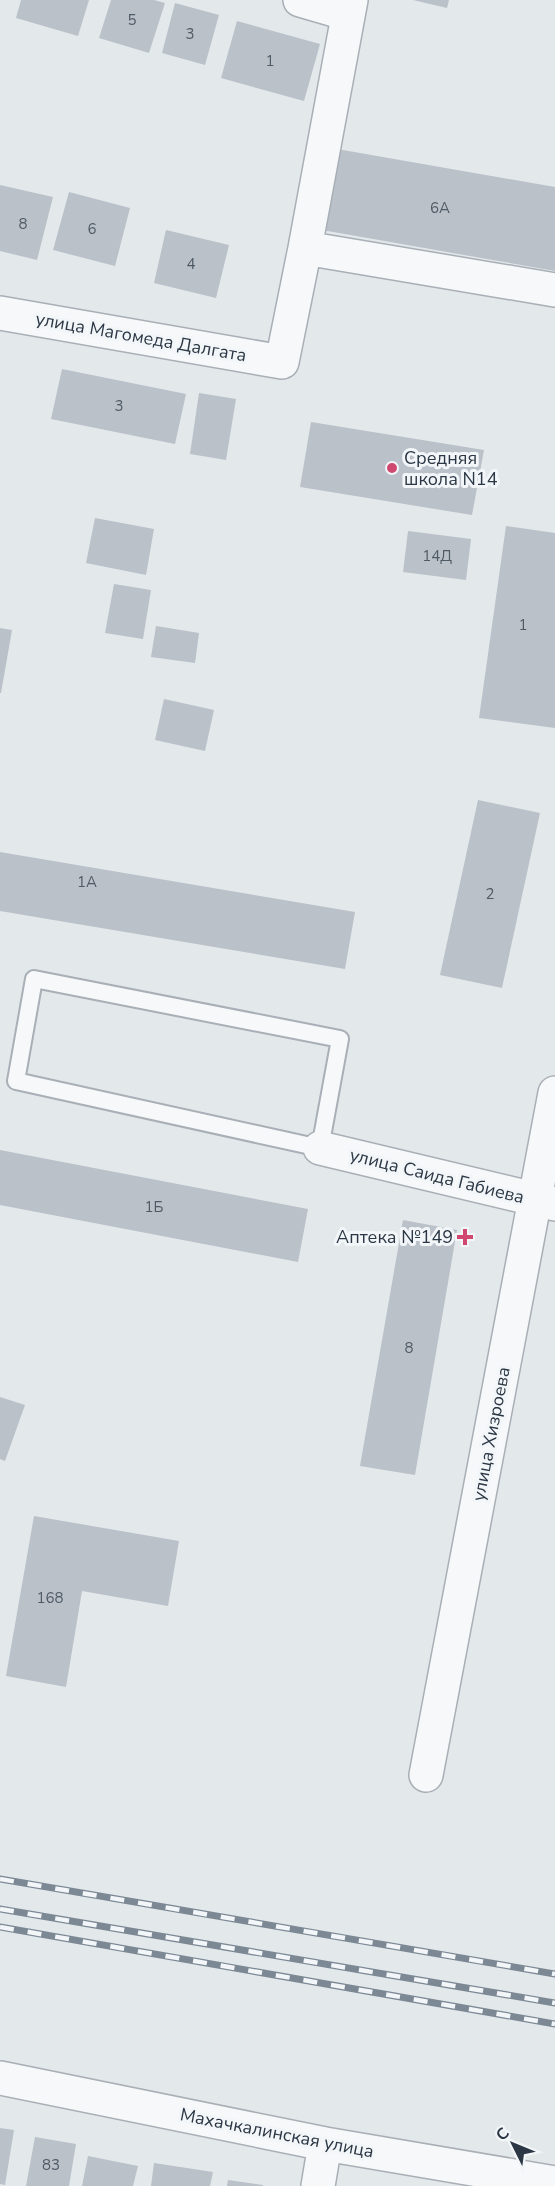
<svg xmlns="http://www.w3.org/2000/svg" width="555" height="2186" viewBox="0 0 555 2186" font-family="'Nunito Sans',sans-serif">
<rect width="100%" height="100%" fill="#e3e8eb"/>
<path fill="#bac1c9" d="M21 0H89L78 36 16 18Z
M111 0H154L165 3 149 53 99 38Z
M413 0H449L447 8Z
M175 3 219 15 205 65 162 53Z
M237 21 320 44 304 101 221 78Z
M337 149 555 187V271L322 230Z
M0 185 53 197 37 260 0 251Z
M69 192 130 208 115 266 53 250Z
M166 230 229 245 216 298 154 283Z
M62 369 186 394 175 444 51 419Z
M199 393 236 399 226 460 190 454Z
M311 422 484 450 472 515 300 487Z
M95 518 154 529 146 575 86 563Z
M506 526 555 533V728L479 718Z
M408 531 471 539 466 580 403 572Z
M114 584 151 590 143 639 105 633Z
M156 626 199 633 195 663 151 657Z
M0 628 12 630 1 693H0Z
M164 699 214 710 205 751 155 740Z
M478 800 540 813 502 988 440 975Z
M0 852 355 912 345 969 0 911Z
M0 1150 308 1209 298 1262 0 1205Z
M403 1220 457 1230 415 1475 360 1466Z
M0 1397 25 1405 5 1461 0 1459Z
M34 1516 179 1541 168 1606 82 1591 66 1687 6 1676Z
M0 2128 14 2130 5 2185 0 2184Z
M35 2137 76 2144 69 2186H26Z
M88 2156 138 2166 133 2186H82Z
M154 2163 213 2172 210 2186H151Z
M228 2180 263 2185V2186H227Z"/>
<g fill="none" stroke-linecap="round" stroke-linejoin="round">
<defs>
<path id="lane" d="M34 979 340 1039 320 1148 16 1081Z"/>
<path id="street" d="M300 0 348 14
M305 248 351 0
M0 313 282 362 305 248 555 290
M320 1148 555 1204
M426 1775 555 1093
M0 2078 325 2144 555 2183
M318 2186 325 2144"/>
</defs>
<use href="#lane" stroke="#a8afb6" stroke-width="20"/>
<use href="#street" stroke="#a8afb6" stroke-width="36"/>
<use href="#lane" stroke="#f6f8f9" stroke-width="16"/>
<use href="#street" stroke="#f6f8f9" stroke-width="33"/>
<defs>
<path id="rail" d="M0 1879 555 1974
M0 1909 555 2003
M0 1927 555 2024"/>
</defs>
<use href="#rail" stroke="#7c8995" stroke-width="7"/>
<use href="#rail" stroke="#f3f6f9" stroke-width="4.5" stroke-dasharray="14" stroke-linecap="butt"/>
</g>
<g fill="#d0486f" stroke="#f3f6f9" stroke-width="2">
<circle cx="392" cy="468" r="6"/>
<path d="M462 1228h6v6h6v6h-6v6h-6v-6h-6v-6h6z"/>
</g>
<g text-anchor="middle" stroke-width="6" stroke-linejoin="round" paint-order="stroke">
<g font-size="15" fill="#4f5a65">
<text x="132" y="25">5</text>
<text x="190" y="39">3</text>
<text x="270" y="66">1</text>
<text x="440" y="213">6А</text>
<text x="23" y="229">8</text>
<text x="92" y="234">6</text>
<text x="191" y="269">4</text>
<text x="119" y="411">3</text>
<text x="437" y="561">14Д</text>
<text x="523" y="630">1</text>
<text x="87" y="887">1А</text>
<text x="490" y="899">2</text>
<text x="154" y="1212">1Б</text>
<text x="409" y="1353">8</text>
<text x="50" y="1603">168</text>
<text x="51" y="2170">83</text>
</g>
<g font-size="18" fill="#2b3744" stroke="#f3f6f9">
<text transform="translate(141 337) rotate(10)" y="6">улица Магомеда Далгата</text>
<text transform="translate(437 1176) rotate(14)" y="6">улица Саида Габиева</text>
<text transform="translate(491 1434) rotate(-79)" y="6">улица Хизроева</text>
<text transform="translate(277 2133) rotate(11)" y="6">Махачкалинская улица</text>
</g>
<g font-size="18" fill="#2b3744" stroke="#f3f6f9" text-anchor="start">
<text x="404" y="464">Средняя<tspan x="404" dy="21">школа N14</tspan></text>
<text x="453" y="1243" text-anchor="end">Аптека №149</text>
</g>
</g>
<g transform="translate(513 2144) rotate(313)" stroke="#f3f6f9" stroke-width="4.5" paint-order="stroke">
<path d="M0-4.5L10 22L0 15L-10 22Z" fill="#2b3744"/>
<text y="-9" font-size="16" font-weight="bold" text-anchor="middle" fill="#2b3744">С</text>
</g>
</svg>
